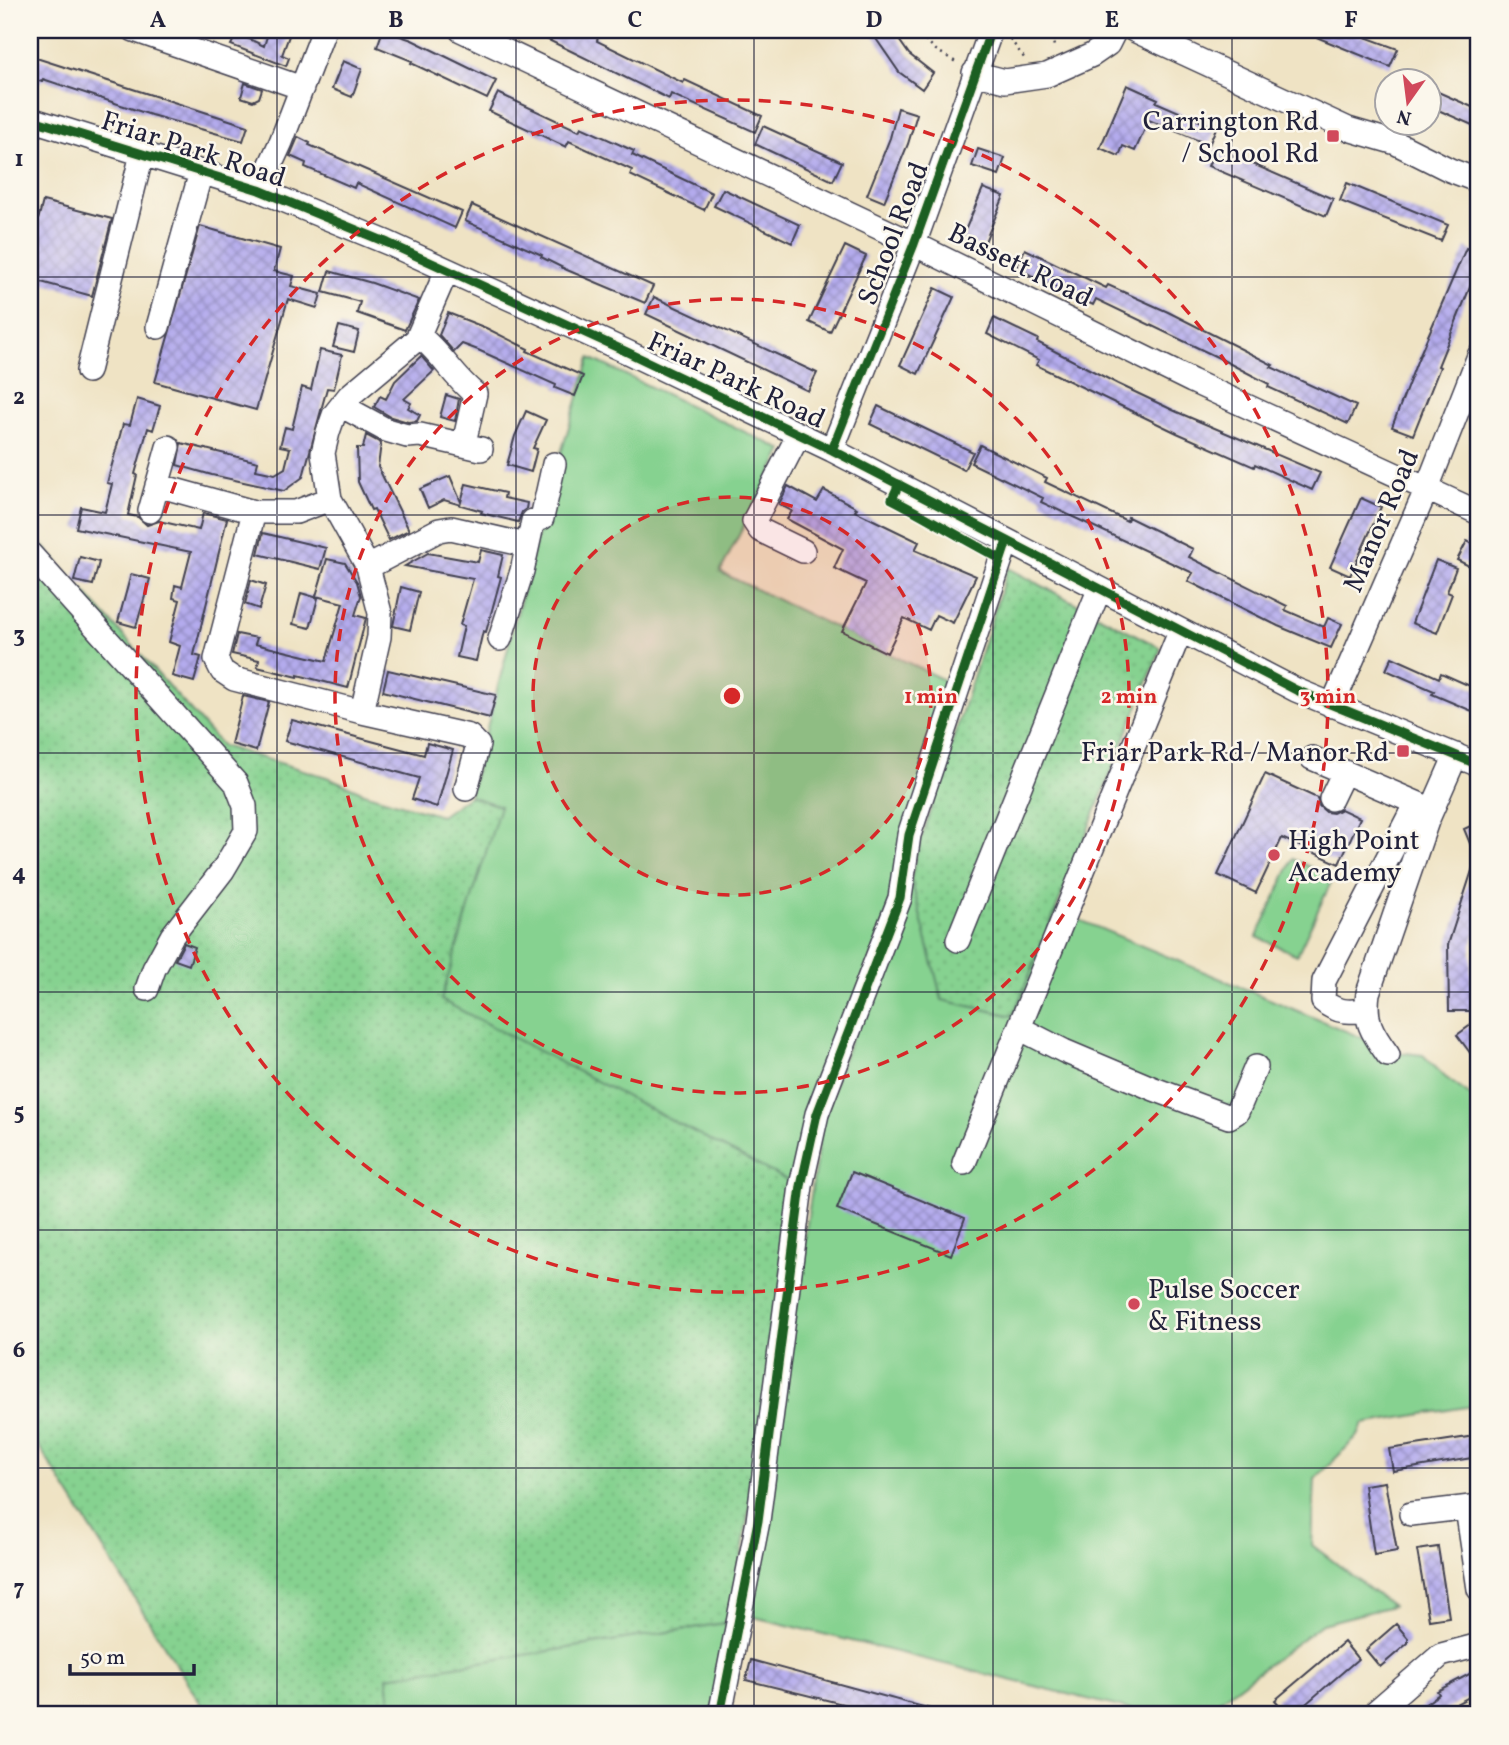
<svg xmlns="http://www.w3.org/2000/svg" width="1509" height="1745" viewBox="0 0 1509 1745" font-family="Vollkorn,serif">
<defs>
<pattern id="grass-dots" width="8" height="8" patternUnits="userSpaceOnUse" patternTransform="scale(1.75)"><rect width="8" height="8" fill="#86d290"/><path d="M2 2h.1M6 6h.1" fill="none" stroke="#73b47d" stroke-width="1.8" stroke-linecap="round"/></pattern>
<pattern id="building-cross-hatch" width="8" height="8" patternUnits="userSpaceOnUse" patternTransform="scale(1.75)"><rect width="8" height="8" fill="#b4abed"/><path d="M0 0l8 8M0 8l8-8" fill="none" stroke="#928bc1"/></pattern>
</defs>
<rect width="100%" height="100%" fill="#fbf7ec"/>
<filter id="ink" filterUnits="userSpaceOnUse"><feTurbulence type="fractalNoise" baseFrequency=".0143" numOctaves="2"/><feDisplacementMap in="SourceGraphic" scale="14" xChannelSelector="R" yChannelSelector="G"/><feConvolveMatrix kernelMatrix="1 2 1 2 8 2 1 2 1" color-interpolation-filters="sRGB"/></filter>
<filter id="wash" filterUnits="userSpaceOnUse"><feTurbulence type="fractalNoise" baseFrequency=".00686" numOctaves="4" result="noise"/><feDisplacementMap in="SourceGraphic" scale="28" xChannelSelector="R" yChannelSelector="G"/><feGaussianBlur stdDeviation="1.57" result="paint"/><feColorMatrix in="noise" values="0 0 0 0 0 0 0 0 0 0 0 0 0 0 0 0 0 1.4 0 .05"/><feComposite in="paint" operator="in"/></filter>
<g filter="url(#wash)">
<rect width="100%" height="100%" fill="#efe3c4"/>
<path fill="url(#grass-dots)" stroke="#547a66" stroke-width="2" d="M30 531 222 746 330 778 364 793 441 816 469 796 500 806 796 1185 775 1347 731 1622 387 1677 392 1715H208L30 1432Z
M1008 568 1161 648 1013 1016 941 1000 911 879 916 855Z"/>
<path fill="#86d290" stroke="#547a66" stroke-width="2" d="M590 358 783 450 720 572 950 683 893 896 796 1185 441 1000 500 806 469 796 549 492Z
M1293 859 1333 878 1297 955 1257 937Z
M911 879 942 1000 1013 1016 1056 910 1396 1052 1423 1055 1445 1077 1479 1102V1405L1363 1424 1358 1436 1315 1479 1312 1545 1392 1606 1322 1624 1208 1709 1192 1715H1152L750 1616 823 1113Z
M731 1622 712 1715H392L387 1677Z"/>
<g id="blocks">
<path fill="url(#building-cross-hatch)" d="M269 30 290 33 282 55 289 58 286 66 231 45 237 33 264 46Z
M383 30 412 40 496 81 487 99 411 63 412 61 377 47Z
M528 30H582L598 37 597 41 683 83 685 80 762 116 755 132 671 94 669 99Z
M870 30H892L909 54 933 73 922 89 899 72Z
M1299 30H1346L1398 49 1390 67Z
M30 56 248 126 243 141 151 115 43 79 42 82 30 78Z
M343 61 362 69 352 97 332 89Z
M245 83 262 89 259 98 253 101 241 97Z
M1127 85 1158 99 1156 102 1216 128 1209 145 1149 120 1135 151 1123 146 1119 156 1100 148Z
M1429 88 1479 110V128L1429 106Z
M498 93 579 131 581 127 634 151 632 155 712 193 704 210 630 175 632 170 569 141 566 147 489 111Z
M898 108 917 114 908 144 884 202 867 195 890 138Z
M763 126 842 162 833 181 755 144Z
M298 137 310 143 309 145 462 212 455 228 356 183 354 188 305 167 306 163 290 156Z
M1216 148 1333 199 1326 216 1208 166Z
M978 149 1005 158 999 175 972 166Z
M1347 183 1448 225 1441 241 1340 201Z
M983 188 1004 196 982 249 961 240Z
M723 189 800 225 792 243 714 206Z
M43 201 112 219 92 296 30 279V251Z
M472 205 653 286 645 303 567 270 541 257 542 255 465 221Z
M200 226 280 249 274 271 294 276 291 286 321 294 317 308 288 299 256 410 155 382Z
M845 246 866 256 830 332 809 322Z
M1466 248 1479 254V265L1438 366 1440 367 1413 435 1392 427 1418 359Z
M1025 249 1106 288 1108 285 1168 312 1273 365 1271 367 1356 406 1348 424 1268 387 1269 384 1217 357 1096 299 1093 305 1016 268Z
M329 271 372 283 419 300 405 330 357 313 360 302 323 292Z
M935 288 954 297 918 374 900 365Z
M654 297 817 373 808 391 646 314Z
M448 313 486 328 528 349 527 351 583 376 575 396 555 388 556 385 478 350 462 344 454 352 439 335Z
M994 318 1038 339 1037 342 1118 384 1177 412 1320 473 1312 490 1255 464 1254 467 1177 433 1036 365 1039 360 987 334Z
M339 326 359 331 354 352 333 347Z
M320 350 342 355 334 389 327 388 303 477 284 491 212 475 177 465 181 443 258 462 256 470 275 474 285 468 290 448 280 446 285 427 292 429 302 387 311 390Z
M421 356 434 371 404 399 411 403 408 408 420 415 417 421 408 422 391 417 374 407 380 396 386 399 395 381Z
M446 395 459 399 455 421 440 417Z
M137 399 160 406 153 430 148 428 135 474 137 475 128 515 138 517 147 525 159 521 199 530 203 513 227 519 194 655 201 657 194 682 172 676 180 646 169 642 180 600 173 598 175 585 182 587 191 552 76 528 81 507 105 512 112 484 107 483 123 424 130 425Z
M878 406 973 452 964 470 870 424Z
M526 411 546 420 533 448 537 449 531 472 507 465 515 436Z
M366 435 381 443 378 467 409 530 389 540 374 509 371 510 358 482 357 448H363Z
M980 445 1047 478 1045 482 1127 521 1128 517 1193 549 1189 557 1287 606 1285 610 1324 627 1328 618 1342 624 1331 648 1278 626 1188 581 1193 573 1041 502 1043 498 971 463Z
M450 476 461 502 466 484 505 493 504 498 527 503 526 509 522 512 518 522 481 513 482 511 444 500 428 508 420 489Z
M788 486 817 502 824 490 857 508 855 511 919 542 915 550 976 576 953 623 936 615 929 630 904 618 887 653 842 631 866 583 834 568 843 549 787 519 792 511 779 504Z
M1361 498 1381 507 1350 576 1330 567Z
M263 533 326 548 320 569 258 554Z
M1467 541 1479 547V571L1457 560Z
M481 550 503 555 498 576 501 577 486 632 483 631 476 661 457 657 464 626 460 625 473 579 405 566 428 553 478 562Z
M80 557 99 562 93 585 74 581Z
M327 559 345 563 357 582 361 596 355 615 366 618 348 688 298 675V677L257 667 259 660 232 654 237 634 257 638 255 644 326 661 343 603 316 596Z
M1436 560 1456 568 1447 592 1452 594 1437 633 1412 623Z
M131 574 150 579 136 627 118 622Z
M251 580 266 585 259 609 245 604Z
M401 587 419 592 410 630 393 626Z
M301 593 318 598 310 628 293 624Z
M1392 657 1439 678 1441 673 1479 690V714L1432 694 1434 691 1386 670Z
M388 670 496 695 490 718 383 691Z
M243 696 269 702 256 751 231 744Z
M292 720 424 755 427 743 453 750 437 807 412 799 419 778 285 741Z
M1265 774 1317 798 1319 806 1326 812 1333 813 1341 809 1360 818 1339 864 1282 838 1256 893 1218 875Z
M1479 822V920L1471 946V1011H1449L1448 945 1476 858 1464 829Z
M184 943 195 947 189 965 175 960Z
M1479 1019V1065L1457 1035Z
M852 1172 965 1218 951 1255 837 1209Z
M1475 1436 1478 1457 1393 1471 1389 1449Z
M1385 1482 1397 1551 1374 1555 1364 1485Z
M1438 1547 1449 1617 1429 1620 1417 1550Z
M1396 1624 1408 1638V1643L1380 1667 1366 1650Z
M1344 1642 1358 1659 1293 1715H1288L1275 1700Z
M751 1660 938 1711V1715H887L746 1680Z
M1479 1669V1692L1435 1715H1411L1439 1694 1437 1691Z"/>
</g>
</g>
<g filter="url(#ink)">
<use href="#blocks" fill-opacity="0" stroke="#413f50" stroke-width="2"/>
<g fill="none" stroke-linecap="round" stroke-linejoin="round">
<defs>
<path id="minor" d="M134 30 302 88
M461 30 914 244 1192 381 1479 513
M1134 30 1348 129 1396 143 1450 170 1479 181
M974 73 1005 81 1047 75 1092 55 1108 44 1115 30
M30 119 259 190 388 243 625 351 832 450 1296 690 1479 765
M259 190 281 142 324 30
M158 327 201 172
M419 336C441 352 453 377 475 394L466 434
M88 371 142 154
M342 406 386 430 407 436 420 435 481 449
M799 434 754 521 760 530 803 551
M832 450 914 244 991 30
M157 485 254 512
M330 499 296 512H254L216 659 222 671 234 679 362 712 379 637 380 613 368 567 330 499 323 453 328 432 334 415 349 396 417 339 447 270
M150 511 168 447
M30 554 236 783 245 806 246 831 223 870 172 936 154 969 147 989
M368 567 439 530 451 528 526 545
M500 639 522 571 533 521 542 518 554 464
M1332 706 1427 488 1479 356
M362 712 469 736 478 745 466 789
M1312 758 1428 808
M1331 799 1344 772
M958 940 1099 590
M1366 1010C1349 1012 1337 1013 1323 1001L1324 981 1416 803
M1019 1028 1064 1051 1154 1089 1229 1117 1237 1112 1256 1067
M1388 1055C1372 1033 1364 1021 1368 993L1427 821 1456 755
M964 1163 1180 632
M1467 1508 1479 1589
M1411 1514 1479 1506
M720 1715 758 1521 801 1186 817 1114 900 898 909 835 1007 541
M1372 1715 1441 1655 1479 1645"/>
</defs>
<use href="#minor" stroke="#413f50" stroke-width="26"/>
<path stroke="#413f50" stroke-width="2.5" stroke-dasharray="2 5" stroke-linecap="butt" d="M915 30 936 50 959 64
M1050 30 1055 50
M1010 39 1025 59"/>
<use href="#minor" stroke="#fff" stroke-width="23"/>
<defs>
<path id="cycleway" d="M30 119 259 190 388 243 625 351 832 450 1296 690 1479 765
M832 450 914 244 991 30
M899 484 892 499C929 518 964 540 1001 559
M720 1715 758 1521 801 1186 817 1114 900 898 909 835 1007 541"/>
</defs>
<use href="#cycleway" stroke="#fbf7ec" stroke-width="13"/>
<use href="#cycleway" stroke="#1b5e20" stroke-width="9"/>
</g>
</g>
<path fill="none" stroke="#22223b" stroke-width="2" stroke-opacity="0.55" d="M277 30V1715M516 30V1715M754 30V1715M993 30V1715M1232 30V1715M30 277H1479M30 515H1479M30 753H1479M30 992H1479M30 1230H1479M30 1468H1479"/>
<circle cx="732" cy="696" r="199" fill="#d62828" fill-opacity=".12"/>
<g fill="none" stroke="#d62828" stroke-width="3.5" stroke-dasharray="12 9">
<circle cx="732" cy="696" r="199"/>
<circle cx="732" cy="696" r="397"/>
<circle cx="732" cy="696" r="596"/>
</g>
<g fill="#d1495b" stroke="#fbf7ec" stroke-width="2.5">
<rect x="1326" y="129" width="14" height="14" rx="3.5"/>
<rect x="1396" y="744" width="14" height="14" rx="3.5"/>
<circle cx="1274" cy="855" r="7"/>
<circle cx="1134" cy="1304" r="7"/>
</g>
<g text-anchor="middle" stroke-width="5" stroke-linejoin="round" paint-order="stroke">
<g font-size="28" fill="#22223b" stroke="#fbf7ec" text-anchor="end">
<text x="1319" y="130">Carrington Rd<tspan x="1319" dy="32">/ School Rd</tspan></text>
<text x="1389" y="761">Friar Park Rd / Manor Rd</text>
<text x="1288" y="849" text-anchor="start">High Point<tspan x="1288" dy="32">Academy</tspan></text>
<text x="1148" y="1298" text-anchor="start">Pulse Soccer<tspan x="1148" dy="32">&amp; Fitness</tspan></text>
</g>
<g font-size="28" fill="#22223b" stroke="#fbf7ec">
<text transform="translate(194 148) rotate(18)" y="10">Friar Park Road</text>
<text transform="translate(892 233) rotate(-69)" y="10">School Road</text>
<text transform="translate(1021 264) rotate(26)" y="10">Bassett Road</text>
<text transform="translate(737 379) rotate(25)" y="10">Friar Park Road</text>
<text transform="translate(1380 520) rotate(-67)" y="10">Manor Road</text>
</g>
</g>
<circle cx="732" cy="696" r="10" fill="#d62828" stroke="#fbf7ec" stroke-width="3.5"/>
<g font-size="21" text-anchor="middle" font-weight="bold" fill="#d62828" stroke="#fbf7ec" stroke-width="5" stroke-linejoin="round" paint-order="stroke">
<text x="931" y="703">1 min</text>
<text x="1129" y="703">2 min</text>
<text x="1328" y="703">3 min</text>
</g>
<rect width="1509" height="1745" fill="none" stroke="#fbf7ec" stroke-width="77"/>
<g transform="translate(1408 102) rotate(194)"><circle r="33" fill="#fbf7ec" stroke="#a4a2a5" stroke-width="2"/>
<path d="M0-5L12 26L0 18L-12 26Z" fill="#d1495b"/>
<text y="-10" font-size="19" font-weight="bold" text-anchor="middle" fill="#22223b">N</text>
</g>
<path d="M70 1664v10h124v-10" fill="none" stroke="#22223b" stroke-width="3.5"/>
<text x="80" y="1664" font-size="21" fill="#22223b" stroke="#fbf7ec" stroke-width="5" paint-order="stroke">50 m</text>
<rect x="38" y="38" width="1432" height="1668" fill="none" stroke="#22223b" stroke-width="2.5"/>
<g font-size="23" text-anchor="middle" font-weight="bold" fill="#22223b">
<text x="158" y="27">A</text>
<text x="396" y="27">B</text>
<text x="635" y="27">C</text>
<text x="874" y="27">D</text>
<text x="1112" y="27">E</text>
<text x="1351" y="27">F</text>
<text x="19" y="166">1</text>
<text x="19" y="404">2</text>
<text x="19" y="642">3</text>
<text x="19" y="880">4</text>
<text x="19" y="1119">5</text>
<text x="19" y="1357">6</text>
<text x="19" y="1595">7</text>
</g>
</svg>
